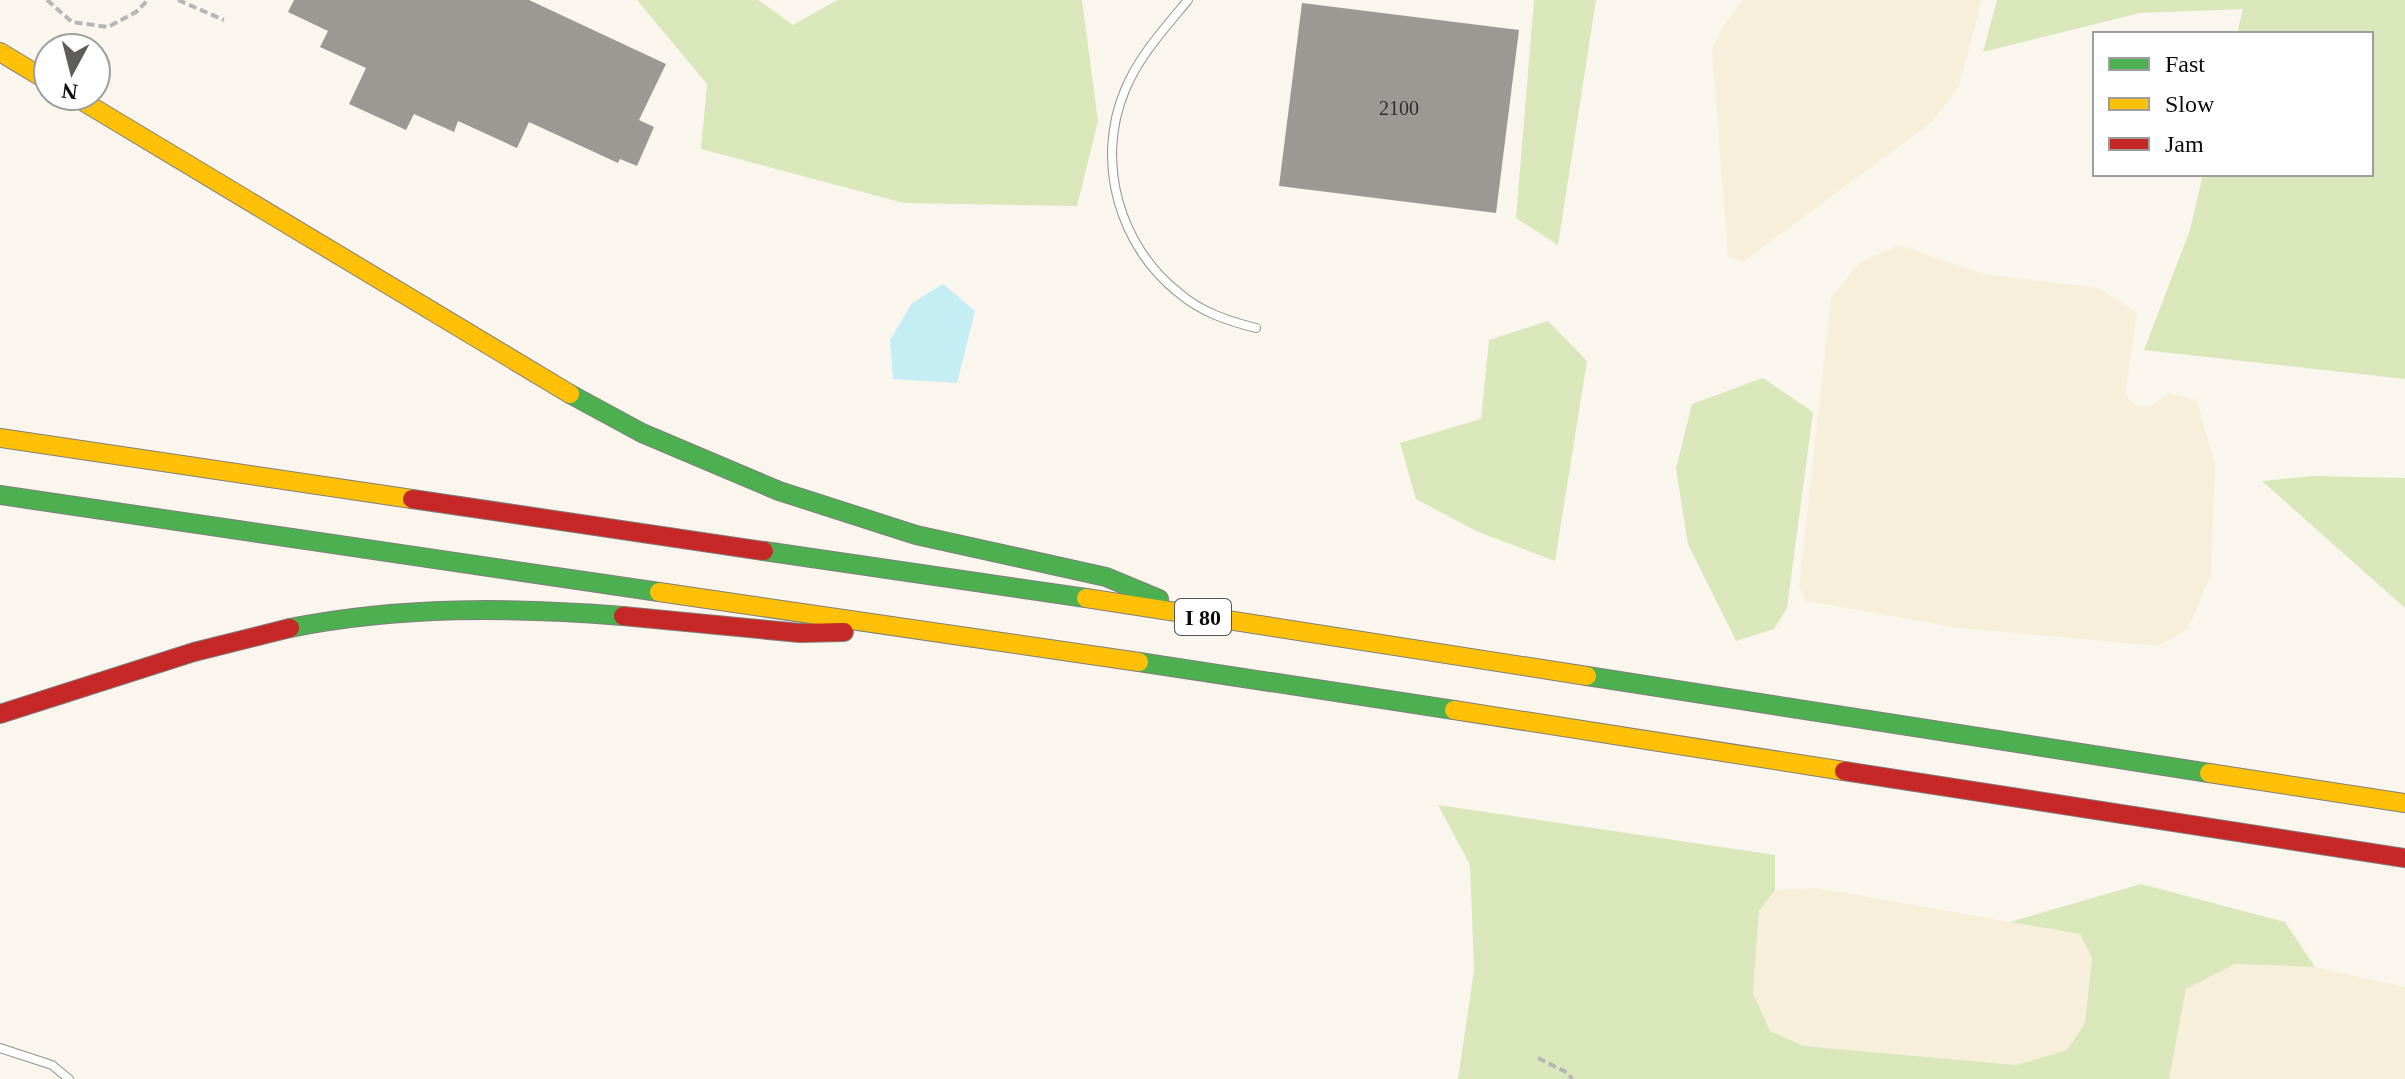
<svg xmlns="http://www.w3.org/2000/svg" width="2405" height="1079" viewBox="0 0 2405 1079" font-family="Georgia,serif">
<rect width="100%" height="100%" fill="#faf6ee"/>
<path fill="#f7efda" d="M1743 0H1982L1959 86 1933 121 1743 262 1728 257 1712 49 1724 24Z
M1899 245 1984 274 2098 288 2137 313 2125 395 2136 406H2151L2169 393 2197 400 2215 465 2211 574 2188 629 2159 646 1959 628 1806 601 1799 587 1831 298 1859 263Z
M1817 888 2080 934 2092 958 2085 1023 2067 1050 2016 1065 1804 1046 1770 1031 1753 993 1759 911 1775 890Z
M2235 964 2315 967 2405 987V1079H2169L2186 989Z"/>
<path fill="#dae7bb" d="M637 0H758L793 25 837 0H1082L1098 121 1077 206 904 203 701 149 707 84Z
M1534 0H1596L1558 245 1516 218Z
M1997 0H2405V379L2144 350 2190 230 2203 174H2371V34H2237L2243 9 2140 13 1983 52Z
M1548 321 1587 361 1555 561 1476 531 1416 499 1400 443 1481 419 1489 340Z
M1763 378 1813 412 1787 608 1774 629 1736 641 1688 544 1676 469 1692 404Z
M2313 476 2405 478V608L2262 481Z
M1438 805 1775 855V890L1759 911 1753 993 1770 1031 1804 1046 2016 1065 2067 1050 2085 1023 2092 958 2080 934 2010 922 2141 884 2285 922 2315 967 2235 964 2186 989 2169 1079H1458L1474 970 1470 865Z"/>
<path fill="#c4edf4" d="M943 284 975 311 957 383 893 379 890 340 912 303Z"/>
<path fill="#9c9894" d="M294 0H529L666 64 639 120 654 127 637 166 620 159 618 163 529 122 517 148 458 121 454 132 414 114 406 130 349 104 366 68 320 47 328 31 288 12Z
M1302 3 1519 30 1496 213 1279 186Z"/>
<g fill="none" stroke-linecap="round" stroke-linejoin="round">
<defs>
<path id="lane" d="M1188 0C1165 28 1139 56 1125 90 1095 161 1119 246 1179 293 1201 312 1228 321 1256 328
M0 1048 52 1065 69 1079"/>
<path id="fast" d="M570 394 642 433 779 491 916 535 1106 577 1159 599
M0 495 659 592
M764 551 1086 598
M290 628C400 606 511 607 623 616
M1139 662 1454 710
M1587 676 2209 773"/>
<path id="slow" d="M0 52 48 81
M74 96 570 394
M0 438 412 499
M659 592 1139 662
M1086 598 1587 676
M1454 710 1844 771
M2209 773 2405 803"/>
<path id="jam" d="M412 499 764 551
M623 616 800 633 844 632
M0 714 194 652 290 628
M1844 771 2405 858"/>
</defs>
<use href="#lane" stroke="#93918d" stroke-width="10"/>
<use href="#fast" stroke="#807e7a" stroke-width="20"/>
<use href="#slow" stroke="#807e7a" stroke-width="20"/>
<use href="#jam" stroke="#807e7a" stroke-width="20"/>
<path stroke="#b7b6b5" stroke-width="4" stroke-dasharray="8 4" stroke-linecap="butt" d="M47 0 72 22 108 27 136 12 148 0
M178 0 224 20
M1538 1058 1568 1073 1572 1079"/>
<use href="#lane" stroke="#fefefc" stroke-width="8"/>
<use href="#fast" stroke="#4caf50" stroke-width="18"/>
<use href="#slow" stroke="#ffc107" stroke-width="18"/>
<use href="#jam" stroke="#c62828" stroke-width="18"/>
</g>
<g text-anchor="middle" stroke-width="8" stroke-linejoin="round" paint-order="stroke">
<g font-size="20" fill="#2f2e2d">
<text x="1399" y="115">2100</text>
</g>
<rect fill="#fff" stroke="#545454" stroke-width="2" x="1175" y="599" width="56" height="36" rx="6"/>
<g font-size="22" font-weight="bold" fill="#0b0b0b">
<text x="1203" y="625">I 80</text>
</g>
</g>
<rect x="2093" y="32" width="280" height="144" fill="#ffffff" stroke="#9d9d9d" stroke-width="2"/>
<rect x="2109" y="58" width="40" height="12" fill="#4caf50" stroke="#9d9d9d" stroke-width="2"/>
<text x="2165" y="72" font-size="24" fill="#0b0b0b">Fast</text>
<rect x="2109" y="98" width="40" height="12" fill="#ffc107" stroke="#9d9d9d" stroke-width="2"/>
<text x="2165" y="112" font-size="24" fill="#0b0b0b">Slow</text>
<rect x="2109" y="138" width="40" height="12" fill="#c62828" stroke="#9d9d9d" stroke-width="2"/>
<text x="2165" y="152" font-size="24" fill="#0b0b0b">Jam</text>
<g transform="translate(72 72) rotate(187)"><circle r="38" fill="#ffffff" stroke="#9d9d9d" stroke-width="2"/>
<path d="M0-6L14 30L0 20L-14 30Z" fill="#5f5d5a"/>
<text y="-12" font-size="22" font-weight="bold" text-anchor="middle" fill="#0b0b0b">N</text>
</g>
</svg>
